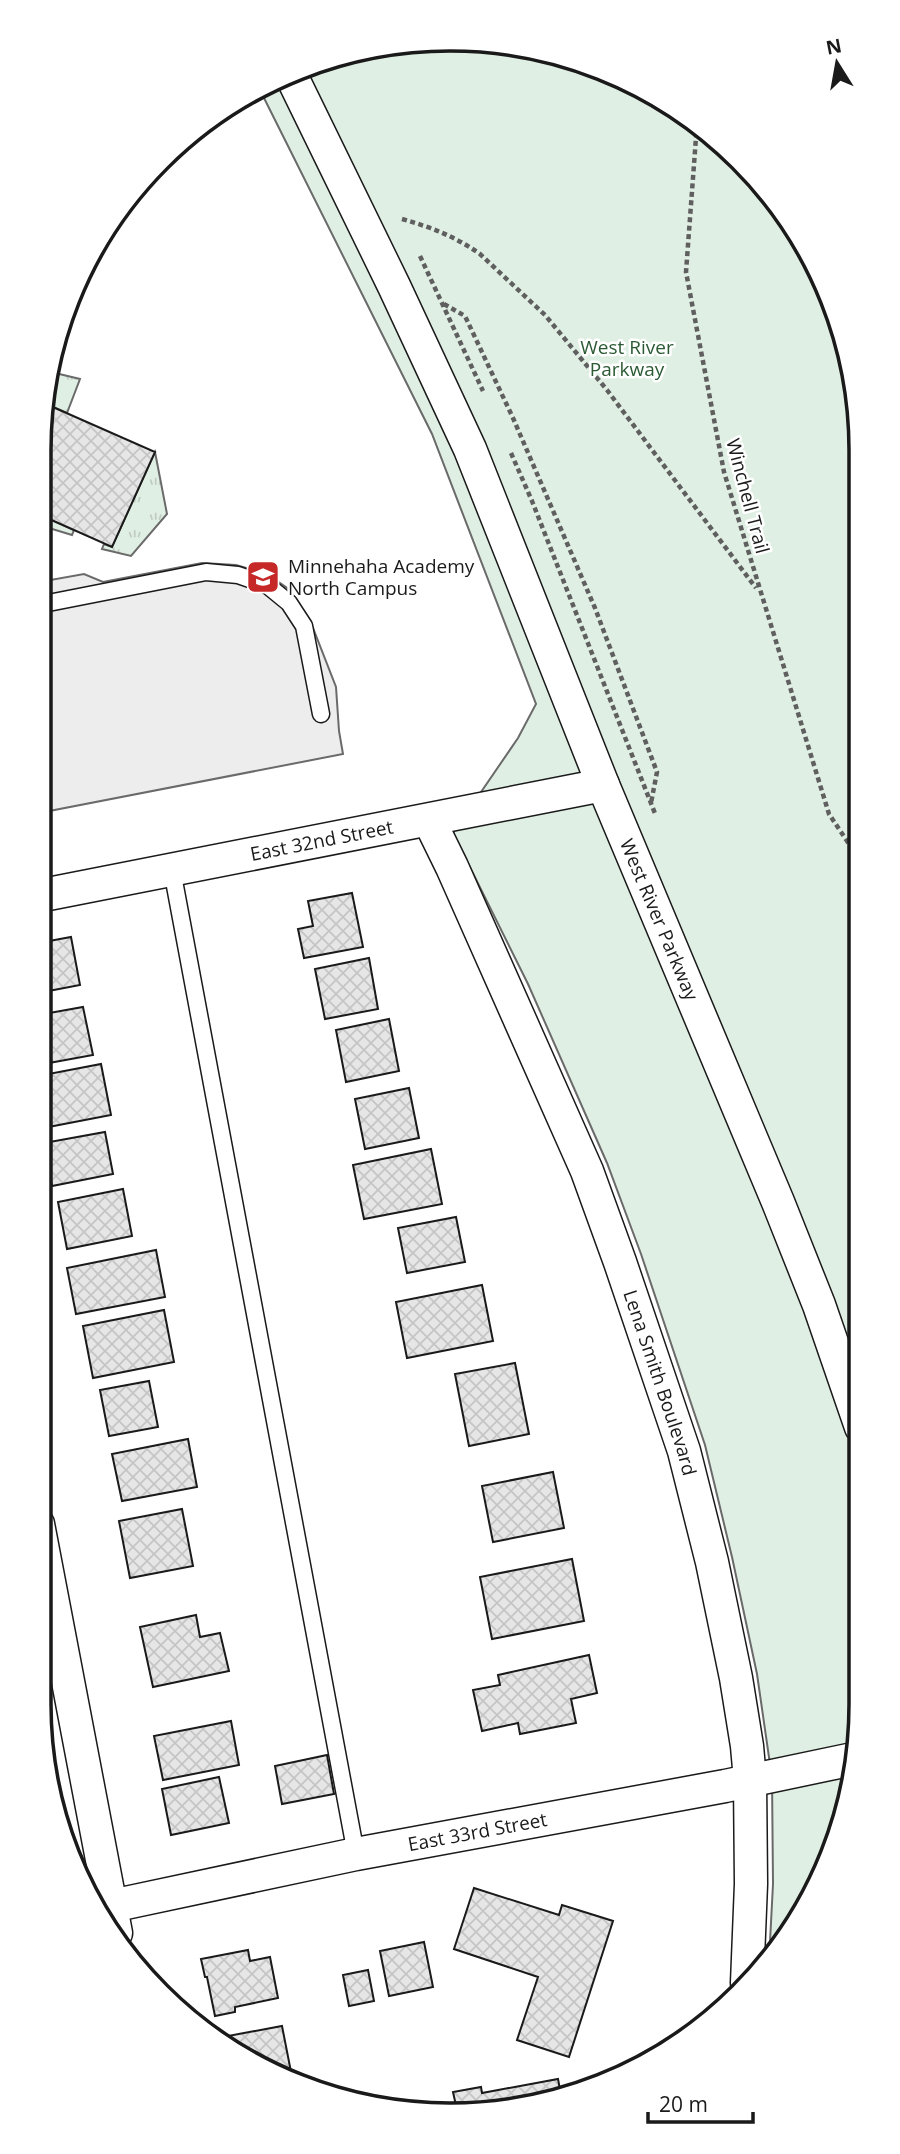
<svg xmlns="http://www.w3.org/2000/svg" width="900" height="2154" viewBox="0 0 900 2154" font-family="'Open Sans',sans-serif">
<defs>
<pattern id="grass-tufts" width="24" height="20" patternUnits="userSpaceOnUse" patternTransform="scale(1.75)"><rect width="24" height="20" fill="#e0efe3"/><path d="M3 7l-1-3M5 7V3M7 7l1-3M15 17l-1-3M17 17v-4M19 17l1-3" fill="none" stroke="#c0ccc2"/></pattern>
<pattern id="building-cross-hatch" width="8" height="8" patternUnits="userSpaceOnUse" patternTransform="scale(1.75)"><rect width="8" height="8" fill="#e6e6e6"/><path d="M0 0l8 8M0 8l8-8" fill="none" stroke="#c5c5c5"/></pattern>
</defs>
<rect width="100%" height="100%" fill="#fff"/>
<path fill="url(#grass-tufts)" stroke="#6a6a6a" stroke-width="2" d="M51 372 80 379 67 413 46 404Z
M155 452 167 514 131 556 102 549 104 544 112 547Z
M39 514 74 530 72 535 39 525Z"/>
<path fill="#e0efe3" stroke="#6a6a6a" stroke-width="2" d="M423 39 582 60 678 108 760 179 819 268 858 396 861 1704 840 1836 776 1955 769 1961 773 1884 772 1778 757 1674 732 1557 705 1445 641 1254 607 1163 528 984 453 833 518 738 536 704 432 434 259 88 268 81Z"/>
<path fill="#ededed" stroke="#6a6a6a" stroke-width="2" d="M202 563 236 565 267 574 290 590 313 628 336 687 339 731 343 754 39 813V582L84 574 103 582Z"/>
<path fill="url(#building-cross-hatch)" stroke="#1a1a1a" stroke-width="2" d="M46 404 155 452 112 547 38 514V450Z
M352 893 363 947 304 958 298 929 313 926 308 901Z
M71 937 80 985 38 993V943Z
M369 958 378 1009 325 1019 315 969Z
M83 1007 93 1055 38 1065V1015Z
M389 1019 399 1071 346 1082 336 1030Z
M101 1064 111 1115 38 1129V1076Z
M409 1088 419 1138 365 1149 355 1099Z
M105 1132 113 1174 52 1186 44 1143Z
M431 1149 442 1204 364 1219 353 1165Z
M123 1189 132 1236 67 1249 58 1202Z
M456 1217 465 1262 407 1273 398 1228Z
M156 1250 165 1297 76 1314 67 1268Z
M482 1285 493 1341 407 1358 396 1302Z
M164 1310 174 1362 93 1378 83 1326Z
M515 1363 529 1434 469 1446 455 1374Z
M149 1381 158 1427 109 1436 100 1390Z
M188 1439 197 1487 122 1501 112 1454Z
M553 1472 564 1528 493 1542 482 1486Z
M182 1509 193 1566 130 1578 119 1521Z
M572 1559 584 1621 492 1639 480 1577Z
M196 1615 200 1637 220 1633 229 1671 153 1687 140 1627Z
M589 1655 597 1693 571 1699 576 1723 520 1734 518 1723 482 1731 473 1690 500 1685 498 1675Z
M231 1721 239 1765 163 1780 154 1736Z
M327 1755 334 1794 282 1804 275 1766Z
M219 1777 229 1823 171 1835 162 1789Z
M474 1888 559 1915 562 1905 613 1921 569 2057 517 2040 538 1977 454 1949Z
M424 1942 433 1987 389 1996 380 1951Z
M248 1950 250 1961 270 1957 278 1998 235 2007V2012L215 2016 207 1977H205L201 1959Z
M368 1970 374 2001 349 2006 343 1975Z
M282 2026 292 2077 245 2061 217 2038Z
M558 2079 561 2095 531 2108 457 2110 453 2092 481 2087 482 2093Z"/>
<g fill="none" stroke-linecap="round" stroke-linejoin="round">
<defs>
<path id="lane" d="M38 605 206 572 238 575 267 585 289 603 304 626 321 714
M172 870 356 1854"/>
<g id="street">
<path id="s1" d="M291 75 394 286 470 449 603 785 778 1202 819 1305 861 1427"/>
<path id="s2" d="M429 820 452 867 587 1171 620 1262 684 1451 712 1562 736 1678 747 1746 750 1780 751 1884 747 1983"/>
<path id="s3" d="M38 896 603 785"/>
<path d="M38 1524 116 1933"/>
<path id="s4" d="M102 1908 356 1854 725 1786 853 1759"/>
</g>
</defs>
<use href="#lane" stroke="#1a1a1a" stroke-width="19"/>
<use href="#street" stroke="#1a1a1a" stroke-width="35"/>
<path stroke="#5f5f5f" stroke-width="4.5" stroke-dasharray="5 3.5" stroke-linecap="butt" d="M697 124 686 272 724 472 829 814 859 859
M402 219C433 228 454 236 480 254L545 315 607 390 756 588
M420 256 483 391
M444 304 465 316 513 418 595 608 657 772 651 803
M511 453 532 501 656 816"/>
<use href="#lane" stroke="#fff" stroke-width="16"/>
<use href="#street" stroke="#fff" stroke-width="32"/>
</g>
<defs>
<symbol id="school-square" viewBox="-11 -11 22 22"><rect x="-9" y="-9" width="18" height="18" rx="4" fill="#c62828" stroke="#fff"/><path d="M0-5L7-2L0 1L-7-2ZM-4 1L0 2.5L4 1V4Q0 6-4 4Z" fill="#fff"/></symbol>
</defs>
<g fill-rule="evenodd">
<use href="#school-square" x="244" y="558" width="38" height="38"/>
</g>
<g text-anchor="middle" stroke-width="5" stroke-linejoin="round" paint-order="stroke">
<g font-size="19" fill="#2b5a34" stroke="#fff">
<text x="627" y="354">West River<tspan x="627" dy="22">Parkway</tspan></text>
</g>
<g font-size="19" fill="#1a1a1a" stroke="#fff">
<text transform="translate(748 496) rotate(75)" y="7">Winchell Trail</text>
<text dy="7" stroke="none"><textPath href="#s3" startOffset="289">East 32nd Street</textPath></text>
<text dy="7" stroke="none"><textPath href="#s1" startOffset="922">West River Parkway</textPath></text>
<text dy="7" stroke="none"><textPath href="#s2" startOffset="609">Lena Smith Boulevard</textPath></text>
<text dy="7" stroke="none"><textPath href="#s4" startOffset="383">East 33rd Street</textPath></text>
</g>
<g font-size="19" fill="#1a1a1a" stroke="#fff" text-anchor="start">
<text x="288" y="573">Minnehaha Academy<tspan x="288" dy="22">North Campus</tspan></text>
</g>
</g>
<path d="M0 0H900V2154H0ZM450 51H450A399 399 0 0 1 849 450V1704A399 399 0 0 1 450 2103H450A399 399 0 0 1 51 1704V450A399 399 0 0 1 450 51Z" fill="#fff" fill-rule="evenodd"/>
<path fill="none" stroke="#1a1a1a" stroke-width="3.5" d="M450 51H450A399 399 0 0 1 849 450V1704A399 399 0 0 1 450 2103H450A399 399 0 0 1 51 1704V450A399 399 0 0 1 450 51Z"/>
<g transform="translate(837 63) rotate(349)" stroke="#ffffff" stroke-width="5" paint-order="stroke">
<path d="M0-5L12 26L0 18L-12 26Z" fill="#1a1a1a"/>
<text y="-10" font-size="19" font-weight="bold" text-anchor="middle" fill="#1a1a1a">N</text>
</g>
<path d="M648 2112v10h105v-10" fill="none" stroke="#1a1a1a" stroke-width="3.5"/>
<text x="659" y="2112" font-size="21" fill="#1a1a1a" stroke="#ffffff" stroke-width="5" paint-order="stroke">20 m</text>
</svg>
